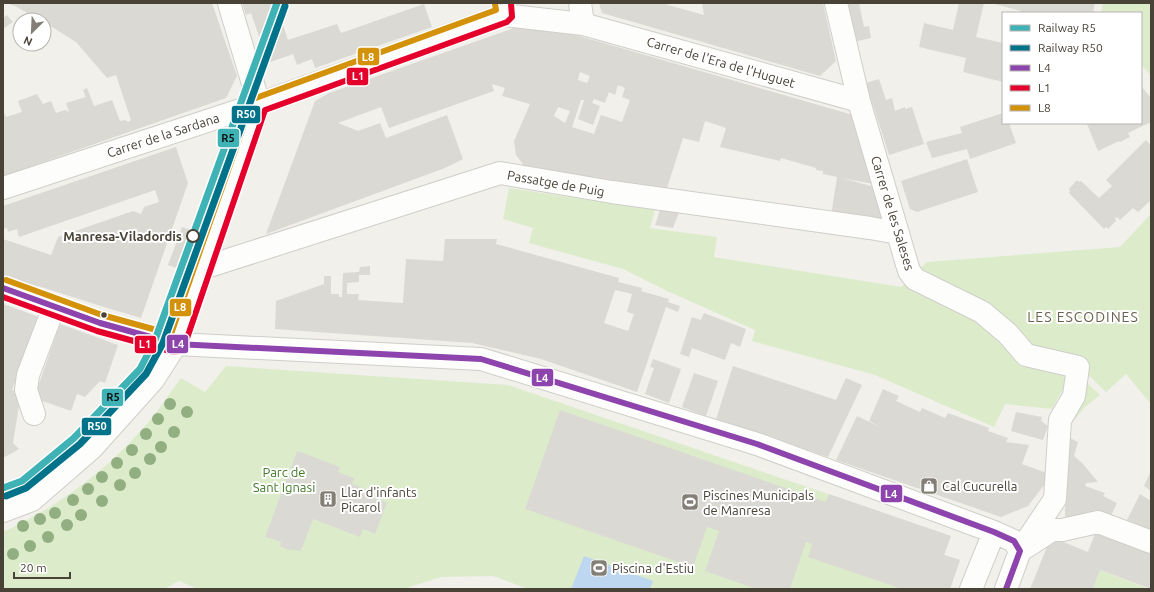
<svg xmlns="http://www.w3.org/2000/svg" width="1154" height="592" viewBox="0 0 1154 592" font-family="Ubuntu,sans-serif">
<rect width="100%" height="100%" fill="#f1f0eb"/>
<path fill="#dceccb" d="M1103 3H1151V75L1141 65V13H1101Z
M509 188 655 210 650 228 717 237 714 257 901 287 927 262 1120 247 1151 214V404L1126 374 1106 392 1077 364 1052 409 1005 404 994 427 875 375 752 341 755 330 665 290 623 269 529 243 533 228 503 219Z
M226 366 508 385 951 536 944 555 960 560 950 589H528L493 576 441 577 404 589H198L179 581 164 589H3V532C57 507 105 472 144 427 158 412 169 394 181 378L205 392Z
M1081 377 1100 395 1085 407 1070 425 1063 420Z
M1100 570 1149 589H1093Z"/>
<path fill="#bcd7ef" d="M584 556 653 581 650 589H571Z"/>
<path fill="#dbd9d4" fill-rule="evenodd" d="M6 3H212L237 76 226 98 3 176V110L6 117 22 112 18 101 37 94 43 104 51 101 56 113 65 110 69 112 66 103 86 97 83 90 87 88 94 106 112 100 120 121 125 120 128 122 131 120 116 75 107 78 76 42 44 22V20H40L15 6Z
M242 3H276L288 40 337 24 341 33 424 4 432 27 315 68 312 59 297 65 293 54 268 63 251 13 246 15Z
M599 3H661L704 15 702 3H823L836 61 820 76 602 13Z
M846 3H859L864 27 869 26 871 38 854 42Z
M959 3H984L976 37 1003 43V82L963 72 966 58 919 47 924 23 953 30Z
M991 3H1095L1093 13H1020L1021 11Z
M7 15 13 22 3 29V18Z
M531 22 853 115 874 184 841 178 875 187 886 221 831 216 837 177 823 174V171L816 170V168L781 158 780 161 720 147 726 128 705 121 699 142 683 138 666 191 525 167 516 155 514 141 530 104 502 96 505 88 492 84 494 91 389 128 381 107 338 123 358 131 380 123 386 138 447 115 463 159 445 168 266 234 315 101 329 93ZM580 72 590 76 587 83 578 80ZM618 85 625 88 622 97 630 100 622 122 601 115 594 134 572 127 581 100H584L578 119 593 125 600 106 592 103 594 99 605 103 609 92 615 95ZM558 107 570 111 565 123 554 116Z
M879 79 886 100 892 98 895 111 905 107V109L912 107 924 144 889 155 866 83Z
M1141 86 1151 98V122L1128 133 1130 137 1120 142 1119 141 1098 151 1087 124 1141 123Z
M1003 113V123H1009L1016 143 970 159 967 149 932 158 926 142 962 133 960 127Z
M1146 140 1151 146V200L1138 212 1133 208 1120 220 1117 217 1115 219 1116 221 1108 229 1106 227 1104 229 1069 193 1070 191 1069 189 1077 180 1079 182 1081 181 1099 198 1112 186 1106 180Z
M176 147 188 183 141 318 104 307 38 286V287L3 275V239L51 255 58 237 133 211 141 214 144 207 159 202 155 190 19 237 17 229 8 232 7 228 3 229V206Z
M967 159 978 192 917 212 910 209 901 181Z
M661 207 680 210 673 228 655 225Z
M182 227 196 232 182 270 168 265Z
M445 239H497L496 244 619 278 618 282 642 288 641 291 669 299 668 302 680 306 678 312 666 307 637 392 541 359 472 343 275 329 276 301 324 284V276H331V294H339V297H342L343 273 359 272 360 267 370 266V275H359V282L347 283V294H359L358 300 403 303 406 259 443 261ZM615 290 632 294 627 312 634 314 628 331 604 323Z
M3 304 39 317 12 390 21 393 13 443 19 449 3 458Z
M704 313 746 329 740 347 731 343 725 360 692 348 689 357 680 354 692 317 701 320Z
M60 324 118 345 105 383 100 381 85 397 77 394 71 411 34 398Z
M653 359 681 369 669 403 645 394 654 368 650 367Z
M733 366 836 400 846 378 862 385 828 457 716 419Z
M694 373 718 381 706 416 682 407Z
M883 389 899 396 896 401 920 412 922 408 945 418 948 413 989 428 988 431 1008 438 1006 442 1029 445 1022 464 1052 475 1028 506 1001 517 836 460 857 416 884 429 869 421Z
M560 410 826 502 829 494 951 536 944 555 960 560 950 589H902L808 557 812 544 806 542 790 589H756L705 571 719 531 707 527 693 567 525 509Z
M1016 412 1042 417 1041 421 1048 426 1043 440 1011 431Z
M1066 436 1078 442 1074 456 1083 464 1098 482 1086 483 1085 486 1105 493 1103 496 1117 503 1109 520 1065 524Z
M297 451 340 467 338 472 354 478 352 484 368 490 366 494 387 503 375 534 363 529 360 537 313 519 301 551 286 549 280 546 281 542 265 537Z
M1151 471V491L1144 486Z
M1140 494 1151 501V536L1124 526Z
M1097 528 1151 548V589L1100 570 1093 589H1030L1051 537 1088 552Z"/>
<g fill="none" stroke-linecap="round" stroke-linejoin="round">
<defs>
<path id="street" d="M229 3 259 104
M580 3 583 24
M836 3 859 101 909 271 915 279 982 312 1008 334 1026 355 1078 367 1074 396 1060 420 1055 499 1020 551 1006 589
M3 188 259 104 504 15 583 24 859 101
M203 268 500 173 612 192 870 228 898 233
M3 288 100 323 176 344 481 359 757 444 994 532 1014 541 1020 551
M34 414 26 390 28 375 54 307
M3 511 32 500 92 448 153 380 176 344 259 104
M1026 547 1052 530H1062L1098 522 1151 542
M971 589 994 532"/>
</defs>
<use href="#street" stroke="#cfcec9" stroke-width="24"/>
<use href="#street" stroke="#fdfdfc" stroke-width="22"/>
<defs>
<path id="bus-1" d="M3 288 100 323 176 344 481 359 757 444 994 532 1014 541 1020 551 1006 589"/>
<path id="bus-2" d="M3 297 97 331 174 352 180 351 184 347 265 110 507 22 512 17 511 3"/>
<path id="bus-3" d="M6 280 102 315 171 334 253 99 496 10 495 4"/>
</defs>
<use href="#bus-1" stroke="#fff" stroke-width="9"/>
<use href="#bus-2" stroke="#fff" stroke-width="9"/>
<use href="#bus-3" stroke="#fff" stroke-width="9"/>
<use href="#bus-1" stroke="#8e44ad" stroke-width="6"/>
<use href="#bus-2" stroke="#e4002b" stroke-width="6"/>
<use href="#bus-3" stroke="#d4920b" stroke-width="6"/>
<defs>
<path id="rail-1" d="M3 488 22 481 74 438 140 369 155 340 277 3"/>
<path id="rail-2" d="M6 496 26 488 80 444 146 374 163 343 285 6"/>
</defs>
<use href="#rail-1" stroke="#fff" stroke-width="10"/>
<use href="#rail-2" stroke="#fff" stroke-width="10"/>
<use href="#rail-1" stroke="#3eb2b5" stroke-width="7"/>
<use href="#rail-2" stroke="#00738a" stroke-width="7"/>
</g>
<g fill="#91af80">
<circle cx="170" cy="404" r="6"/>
<circle cx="187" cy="412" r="6"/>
<circle cx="158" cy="419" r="6"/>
<circle cx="174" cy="432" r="6"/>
<circle cx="146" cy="434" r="6"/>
<circle cx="161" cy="447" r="6"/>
<circle cx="132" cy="450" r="6"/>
<circle cx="150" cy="459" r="6"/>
<circle cx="117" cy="463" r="6"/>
<circle cx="135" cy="473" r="6"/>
<circle cx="102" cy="477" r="6"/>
<circle cx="120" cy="485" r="6"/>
<circle cx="88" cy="489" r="6"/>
<circle cx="73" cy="500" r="6"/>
<circle cx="102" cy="501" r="6"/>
<circle cx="55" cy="513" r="6"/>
<circle cx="81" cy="515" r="6"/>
<circle cx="40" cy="519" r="6"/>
<circle cx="67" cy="525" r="6"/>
<circle cx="23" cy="526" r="6"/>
<circle cx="48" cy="537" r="6"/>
<circle cx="30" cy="546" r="6"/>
<circle cx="13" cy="554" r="6"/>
</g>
<defs>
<symbol id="shop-square" viewBox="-11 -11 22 22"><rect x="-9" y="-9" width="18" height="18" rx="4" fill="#837f76" stroke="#fff"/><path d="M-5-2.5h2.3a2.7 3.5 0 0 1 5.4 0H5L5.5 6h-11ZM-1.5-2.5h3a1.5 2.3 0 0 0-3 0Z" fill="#fff"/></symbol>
<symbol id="building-square" viewBox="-11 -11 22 22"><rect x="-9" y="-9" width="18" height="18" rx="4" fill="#837f76" stroke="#fff"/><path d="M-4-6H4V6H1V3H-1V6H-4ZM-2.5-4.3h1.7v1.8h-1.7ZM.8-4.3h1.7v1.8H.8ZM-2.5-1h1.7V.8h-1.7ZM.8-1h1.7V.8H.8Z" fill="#fff"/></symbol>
<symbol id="stadium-square" viewBox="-11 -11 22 22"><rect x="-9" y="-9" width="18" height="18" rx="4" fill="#837f76" stroke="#fff"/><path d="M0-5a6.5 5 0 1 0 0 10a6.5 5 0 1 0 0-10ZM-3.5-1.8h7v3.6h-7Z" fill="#fff"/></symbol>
</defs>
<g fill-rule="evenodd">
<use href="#shop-square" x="919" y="476" width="20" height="20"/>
<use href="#building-square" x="318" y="489" width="20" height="20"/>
<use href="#stadium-square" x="680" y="492" width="20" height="20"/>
<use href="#stadium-square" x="589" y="558" width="20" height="20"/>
</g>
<circle fill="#fff" stroke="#484237" stroke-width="2" cx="193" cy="236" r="6"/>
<circle fill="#484237" stroke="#fff" stroke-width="1.5" cx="104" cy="315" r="3.5"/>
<g text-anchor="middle" stroke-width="4" stroke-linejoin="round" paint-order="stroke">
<g font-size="13" fill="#484237" stroke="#fff">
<text transform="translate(721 62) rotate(16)" y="5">Carrer de l'Era de l'Huguet</text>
<text transform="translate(163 135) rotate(-18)" y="5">Carrer de la Sardana</text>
<text transform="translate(556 183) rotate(10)" y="5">Passatge de Puig</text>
<text transform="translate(893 213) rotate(73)" y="5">Carrer de les Saleses</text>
</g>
<g font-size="13" font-weight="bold" fill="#484237" stroke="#fff" text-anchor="end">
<text x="182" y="241">Manresa-Viladordis</text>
</g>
<g font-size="13" fill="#427a29" stroke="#fff">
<text x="284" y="477">Parc de<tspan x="284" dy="15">Sant Ignasi</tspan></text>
</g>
<g font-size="13" fill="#484237" stroke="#fff" text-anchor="start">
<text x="942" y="491">Cal Cucurella</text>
<text x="341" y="497">Llar d'infants<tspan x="341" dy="15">Picarol</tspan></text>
<text x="703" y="500">Piscines Municipals<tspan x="703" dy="15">de Manresa</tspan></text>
<text x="612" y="573">Piscina d'Estiu</text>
</g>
<g font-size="14" letter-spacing="1" fill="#6b614e" stroke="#fff">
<text x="1083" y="322">LES ESCODINES</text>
</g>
</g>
<g stroke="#fff" stroke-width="1.5">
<rect x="357" y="47" width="23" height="19" rx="4" fill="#d4920b"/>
<rect x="346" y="67" width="23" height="19" rx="4" fill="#e4002b"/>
<rect x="231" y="105" width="30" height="19" rx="4" fill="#00738a"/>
<rect x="217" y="128" width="23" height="20" rx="4" fill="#3eb2b5"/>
<rect x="169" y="298" width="23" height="19" rx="4" fill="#d4920b"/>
<rect x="166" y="334" width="23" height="20" rx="4" fill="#8e44ad"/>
<rect x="134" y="335" width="23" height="19" rx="4" fill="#e4002b"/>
<rect x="531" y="368" width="23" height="19" rx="4" fill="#8e44ad"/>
<rect x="101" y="388" width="23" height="19" rx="4" fill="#3eb2b5"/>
<rect x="81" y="417" width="31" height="19" rx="4" fill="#00738a"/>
<rect x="880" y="484" width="23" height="19" rx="4" fill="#8e44ad"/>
</g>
<g font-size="11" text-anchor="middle" font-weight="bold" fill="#fff">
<text x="368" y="61">L8</text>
<text x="358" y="80">L1</text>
<text x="246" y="118">R50</text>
<text x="180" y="311">L8</text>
<text x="178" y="348">L4</text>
<text x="145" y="348">L1</text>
<text x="542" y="382">L4</text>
<text x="97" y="430">R50</text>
<text x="891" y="498">L4</text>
</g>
<g font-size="11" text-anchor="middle" font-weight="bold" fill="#111">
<text x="228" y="142">R5</text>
<text x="113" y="401">R5</text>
</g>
<rect width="1154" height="592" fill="none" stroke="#484237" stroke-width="8"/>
<rect x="1002" y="12" width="140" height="112" fill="#ffffff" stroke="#b6b3af"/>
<rect x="1010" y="25" width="20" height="6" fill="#3eb2b5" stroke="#b6b3af"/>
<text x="1038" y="32" font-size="12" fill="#484237">Railway R5</text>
<rect x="1010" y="45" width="20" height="6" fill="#00738a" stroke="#b6b3af"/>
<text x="1038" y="52" font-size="12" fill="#484237">Railway R50</text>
<rect x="1010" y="65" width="20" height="6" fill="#8e44ad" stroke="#b6b3af"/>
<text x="1038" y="72" font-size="12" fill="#484237">L4</text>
<rect x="1010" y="85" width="20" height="6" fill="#e4002b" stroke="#b6b3af"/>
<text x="1038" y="92" font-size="12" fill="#484237">L1</text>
<rect x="1010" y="105" width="20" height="6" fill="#d4920b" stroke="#b6b3af"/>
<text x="1038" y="112" font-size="12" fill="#484237">L8</text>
<g transform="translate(32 32) rotate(204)"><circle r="19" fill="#ffffff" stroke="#b6b3af"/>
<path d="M0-3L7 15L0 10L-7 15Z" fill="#837f76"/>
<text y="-6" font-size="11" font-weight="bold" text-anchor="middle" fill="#484237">N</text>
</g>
<path d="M14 572v6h56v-6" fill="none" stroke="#484237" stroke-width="2"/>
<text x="20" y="572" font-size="12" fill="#484237" stroke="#ffffff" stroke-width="3" paint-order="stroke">20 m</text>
</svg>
